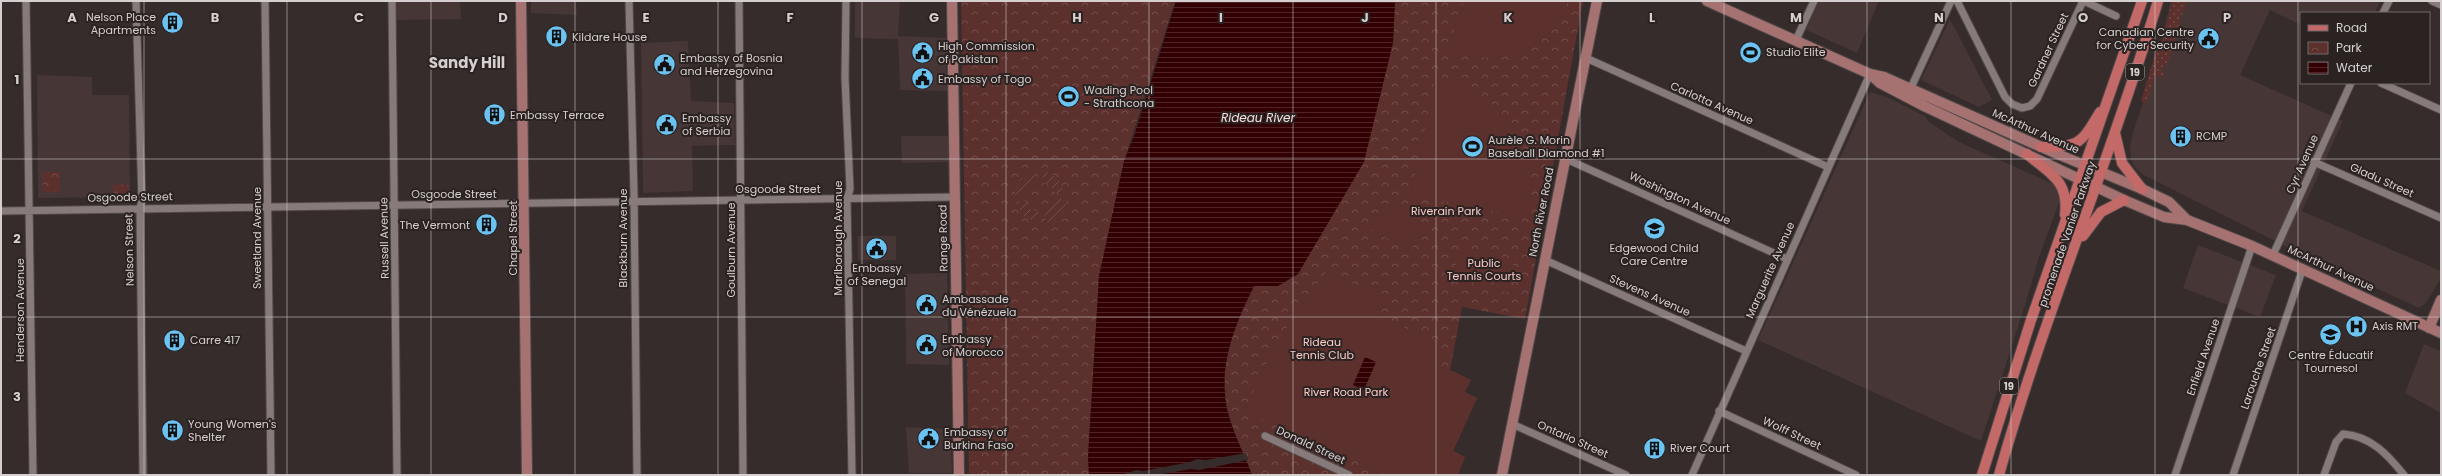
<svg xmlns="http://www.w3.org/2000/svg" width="2442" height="476" viewBox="0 0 2442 476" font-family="Poppins,sans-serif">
<defs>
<pattern id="grass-dots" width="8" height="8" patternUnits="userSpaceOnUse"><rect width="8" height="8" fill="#5b302d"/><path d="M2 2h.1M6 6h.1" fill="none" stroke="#724d4a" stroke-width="1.8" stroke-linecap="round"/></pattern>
<pattern id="park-crowns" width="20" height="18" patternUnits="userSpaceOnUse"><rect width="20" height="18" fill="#5b302d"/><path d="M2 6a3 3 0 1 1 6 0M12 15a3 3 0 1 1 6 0" fill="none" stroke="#724d4a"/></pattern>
<pattern id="garden-furrows" width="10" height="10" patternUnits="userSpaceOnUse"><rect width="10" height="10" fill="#5b302d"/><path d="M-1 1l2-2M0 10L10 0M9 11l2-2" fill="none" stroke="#724d4a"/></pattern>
<pattern id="water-rules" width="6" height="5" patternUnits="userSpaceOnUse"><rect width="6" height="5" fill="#320003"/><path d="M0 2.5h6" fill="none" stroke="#4f2427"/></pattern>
</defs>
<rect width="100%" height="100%" fill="#362c2c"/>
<path fill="#463635" d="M396 1H460L461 19 396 20Z
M531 1H576L577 15 531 13Z
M855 1H900L898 36 946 38 947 91 900 90 898 39 855 38Z
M1819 1H1879L1857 53 1806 30Z
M2171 1H2380L2375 13H2301V25L2270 10 2240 75 2343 121 2302 211 2441 271V278L2426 303 2419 308 2291 249 2142 174 2135 167 2131 159 2130 146 2134 129 2153 73Z
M1950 19 1992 100 1979 107 1921 80Z
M688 41 691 101 734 103 735 145 692 146 693 191 643 193 641 43Z
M37 75 92 77V95H129L130 197 38 198Z
M1870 92 1887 97 1925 116 1928 121 1957 141 2051 183 2056 187 2060 200 2039 257 2026 302 1981 441 1758 340Z
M901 136H948V162L902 163Z
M858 236H896V260H858Z
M2198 245 2276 275 2260 317 2183 288Z
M947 273 949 365 906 364 905 274Z
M2424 344 2441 351V413L2405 393Z
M906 427 950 429 952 473H909Z"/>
<path fill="url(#grass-dots)" d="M2172 1H2186V4C2177 24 2176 46 2166 66L2163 65 2161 71 2164 73 2161 78 2155 75 2147 103 2141 101 2156 51 2163 39Z"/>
<path fill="url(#park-crowns)" d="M961 1H1175L1124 161 1099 276 1088 457 1089 475H969Z
M1395 1H1583L1525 319 1462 307 1450 370 1471 380 1465 392 1477 398 1453 451 1465 457 1458 475H1252C1244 453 1232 431 1227 408 1218 364 1235 325 1254 286H1278L1393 43Z
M42 172H60V192H43Z
M117 184 129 185V195H115L112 188Z"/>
<path fill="url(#garden-furrows)" d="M1043 170 1058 178 1065 194 1055 193 1051 186 1042 182Z
M1036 171V182L1029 186 1025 195H1014L1020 179Z
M1056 199H1067C1065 212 1059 219 1046 223L1044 212 1051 207Z
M1015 201H1025L1031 209 1038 211V222L1023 216Z"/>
<path fill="#5b302d" d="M1464 1H1568C1551 55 1496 67 1447 51Z
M1436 77C1502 92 1544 150 1528 218L1411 195Z
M1385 202 1425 226 1410 252 1370 228Z
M1460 248 1475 252 1468 284 1453 280Z
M1480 253 1495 256 1488 288 1473 284Z
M1499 257 1514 260 1507 292 1492 289Z
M1327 271 1382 298 1375 313 1434 342 1431 349 1443 355 1440 366 1471 380 1465 392 1477 398 1453 451 1465 457 1458 475H1387L1245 411C1265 359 1293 315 1327 271Z"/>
<path fill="url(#water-rules)" d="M1176 1H1395L1393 43 1364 162 1298 274 1278 286H1254C1235 325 1218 364 1227 409 1232 431 1244 453 1252 475H1089L1088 457 1099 276 1124 161 1134 136Z
M1076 87 1079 98 1060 105 1056 94Z
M1365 357 1376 362 1364 390 1353 385Z"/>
<path fill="#362c2c" d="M1246 453 1248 460 1199 470 1191 469 1157 475H1121L1136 470 1144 471 1190 462 1197 459 1206 460Z"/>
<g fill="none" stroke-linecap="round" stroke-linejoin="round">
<defs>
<path id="street" d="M26 1 33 475
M136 1 142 201 140 208 143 475
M265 1 271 475
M392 1 397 475
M629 1 634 194 637 475
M739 1 743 475
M846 1 845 78 850 189 847 200 852 475
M1957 1 2005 97 2012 104 2022 108 2030 106 2037 99 2083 1
M2084 1 2116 16
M2432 1 2441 5
M2383 13 2389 1
M1796 40 1814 1
M1586 58 1828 167
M2381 83 2441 110
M1909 92 1951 1
M1564 158 1787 259
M2314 162 2441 218
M1 211 955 197
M2273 255 2351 83
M1545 260 1746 351
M1719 411 1856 475
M1512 424 1626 475
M1265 436 1349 475
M1692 475 1870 74
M2175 475 2252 246
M2233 475 2303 268
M2324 475 2336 442 2343 434C2371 436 2388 455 2404 475"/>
<path id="secondary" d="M521 1 527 475
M952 1 959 475
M1707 1 1870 74 1884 77 2055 153 2142 189 2169 202 2187 220
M1870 74 1880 83 1924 106 2124 200 2164 217 2187 220 2252 246 2441 333
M2429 328 2441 300
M1502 475 1597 1"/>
<path id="primary" d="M2115 133 2122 163 2142 189
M2041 147C2079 146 2080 146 2100 112
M2027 154C2050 174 2069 180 2065 215
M2083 236 2101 212 2124 200
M1982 475 2031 320 2142 1
M1999 475C2044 315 2110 161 2158 1"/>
</defs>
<use href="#street" stroke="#514948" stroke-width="9"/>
<use href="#secondary" stroke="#514948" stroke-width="12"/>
<use href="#primary" stroke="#514948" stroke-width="12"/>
<use href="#street" stroke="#867b7a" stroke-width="7"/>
<use href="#secondary" stroke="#a57271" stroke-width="10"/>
<use href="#primary" stroke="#c36968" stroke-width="10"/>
</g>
<path fill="none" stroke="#d6cfcf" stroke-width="1" stroke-opacity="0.55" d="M144 1V475M287 1V475M431 1V475M575 1V475M718 1V475M862 1V475M1006 1V475M1149 1V475M1293 1V475M1436 1V475M1580 1V475M1724 1V475M1867 1V475M2011 1V475M2155 1V475M2298 1V475M1 159H2441M1 317H2441"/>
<defs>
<symbol id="building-disc" viewBox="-11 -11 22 22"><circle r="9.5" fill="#6bc3f2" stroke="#2b2322"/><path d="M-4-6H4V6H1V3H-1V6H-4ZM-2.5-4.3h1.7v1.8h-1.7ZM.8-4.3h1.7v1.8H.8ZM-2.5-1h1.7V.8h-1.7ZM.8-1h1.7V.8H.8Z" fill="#111"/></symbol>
<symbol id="civic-disc" viewBox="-11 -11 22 22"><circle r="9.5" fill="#6bc3f2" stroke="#2b2322"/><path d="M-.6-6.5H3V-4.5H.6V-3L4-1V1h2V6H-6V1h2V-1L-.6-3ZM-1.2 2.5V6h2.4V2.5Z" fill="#111"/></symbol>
<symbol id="stadium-disc" viewBox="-11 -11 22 22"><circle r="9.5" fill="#6bc3f2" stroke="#2b2322"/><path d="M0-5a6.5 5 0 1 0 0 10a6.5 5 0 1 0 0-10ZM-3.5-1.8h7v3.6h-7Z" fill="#111"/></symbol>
<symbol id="school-disc" viewBox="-11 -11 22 22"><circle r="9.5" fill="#6bc3f2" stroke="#2b2322"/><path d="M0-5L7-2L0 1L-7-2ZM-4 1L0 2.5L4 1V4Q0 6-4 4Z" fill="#111"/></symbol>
<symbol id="hospital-disc" viewBox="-11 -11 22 22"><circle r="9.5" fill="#6bc3f2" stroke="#2b2322"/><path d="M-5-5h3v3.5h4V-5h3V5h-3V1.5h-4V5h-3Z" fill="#111"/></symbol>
</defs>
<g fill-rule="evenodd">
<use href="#building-disc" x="160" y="10" width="25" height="25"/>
<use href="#building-disc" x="544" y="24" width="25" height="25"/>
<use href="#civic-disc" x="2196" y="26" width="25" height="25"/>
<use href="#civic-disc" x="910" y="40" width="25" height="25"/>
<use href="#stadium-disc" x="1738" y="40" width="25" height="25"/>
<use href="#civic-disc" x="652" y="52" width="25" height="25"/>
<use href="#civic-disc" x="910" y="66" width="25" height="25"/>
<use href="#stadium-disc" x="1056" y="84" width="25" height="25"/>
<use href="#building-disc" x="482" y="102" width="25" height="25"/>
<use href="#civic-disc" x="654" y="112" width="25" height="25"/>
<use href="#building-disc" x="2168" y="124" width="25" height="25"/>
<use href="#stadium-disc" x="1460" y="134" width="25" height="25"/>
<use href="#building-disc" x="474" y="212" width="25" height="25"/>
<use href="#school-disc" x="1642" y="216" width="25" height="25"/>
<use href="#civic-disc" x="864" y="236" width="25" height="25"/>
<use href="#civic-disc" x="914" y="292" width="25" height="25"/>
<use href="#hospital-disc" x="2344" y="314" width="25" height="25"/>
<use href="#school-disc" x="2318" y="322" width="25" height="25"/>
<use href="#building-disc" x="162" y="328" width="25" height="25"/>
<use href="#civic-disc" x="914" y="332" width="25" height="25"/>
<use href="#building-disc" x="160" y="418" width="25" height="25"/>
<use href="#civic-disc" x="916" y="426" width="25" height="25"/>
<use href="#building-disc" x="1642" y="436" width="25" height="25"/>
</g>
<g text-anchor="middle" stroke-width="4" stroke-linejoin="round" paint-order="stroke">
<g fill="#2b2322" stroke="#a39b9b" stroke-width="1">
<rect x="2126" y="64" width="18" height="16" rx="3"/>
<rect x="2000" y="378" width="18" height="16" rx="3"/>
</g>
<g font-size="10" font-weight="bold" fill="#d6cfcf">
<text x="2135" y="76">19</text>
<text x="2009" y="390">19</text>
</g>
<g font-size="11" fill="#d6cfcf" stroke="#2b2322" text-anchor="start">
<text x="156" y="21" text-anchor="end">Nelson Place<tspan x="156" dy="13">Apartments</tspan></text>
<text x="2194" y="36" text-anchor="end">Canadian Centre<tspan x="2194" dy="13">for Cyber Security</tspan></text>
<text x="572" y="41">Kildare House</text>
<text x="938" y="50">High Commission<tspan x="938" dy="13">of Pakistan</tspan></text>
<text x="1766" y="56">Studio Elite</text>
<text x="680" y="62">Embassy of Bosnia<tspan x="680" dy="13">and Herzegovina</tspan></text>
<text x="938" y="83">Embassy of Togo</text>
<text x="1084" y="94">Wading Pool<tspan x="1084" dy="13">- Strathcona</tspan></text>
<text x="510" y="119">Embassy Terrace</text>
<text x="682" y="122">Embassy<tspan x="682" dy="13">of Serbia</tspan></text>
<text x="2196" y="140">RCMP</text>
<text x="1488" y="144">Aurèle G. Morin<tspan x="1488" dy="13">Baseball Diamond #1</tspan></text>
<text x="470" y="229" text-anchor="end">The Vermont</text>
<text x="1654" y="252" text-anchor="middle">Edgewood Child<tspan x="1654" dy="13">Care Centre</tspan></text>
<text x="877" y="272" text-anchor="middle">Embassy<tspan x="877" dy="13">of Senegal</tspan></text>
<text x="942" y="303">Ambassade<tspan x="942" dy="13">du Vénézuela</tspan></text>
<text x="2372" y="330">Axis RMT</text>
<text x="942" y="343">Embassy<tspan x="942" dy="13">of Morocco</tspan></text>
<text x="190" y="344">Carre 417</text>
<text x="2331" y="359" text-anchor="middle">Centre Éducatif<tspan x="2331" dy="13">Tournesol</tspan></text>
<text x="188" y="428">Young Women's<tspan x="188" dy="13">Shelter</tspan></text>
<text x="944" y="436">Embassy of<tspan x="944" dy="13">Burkina Faso</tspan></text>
<text x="1670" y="452">River Court</text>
</g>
<g font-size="11" fill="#d6cfcf" stroke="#2b2322">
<text transform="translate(2048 50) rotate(-65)" y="4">Gardner Street</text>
<text transform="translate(1712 103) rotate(24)" y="4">Carlotta Avenue</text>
<text transform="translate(2036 131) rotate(24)" y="4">McArthur Avenue</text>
<text transform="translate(2302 164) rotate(-66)" y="4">Cyr Avenue</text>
<text transform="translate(2382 180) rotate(24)" y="4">Gladu Street</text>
<text x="778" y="193">Osgoode Street</text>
<text x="454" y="198">Osgoode Street</text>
<text transform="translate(130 197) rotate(-1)" y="4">Osgoode Street</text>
<text transform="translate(1680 198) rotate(25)" y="4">Washington Avenue</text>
<text transform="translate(1541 212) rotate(-79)" y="4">North River Road</text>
<text transform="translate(2067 234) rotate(-71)" y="4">promenade Vanier Parkway</text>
<text transform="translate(257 238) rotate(-90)" y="4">Sweetland Avenue</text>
<text transform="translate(384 238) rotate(-91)" y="4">Russell Avenue</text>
<text transform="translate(513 238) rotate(-90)" y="4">Chapel Street</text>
<text transform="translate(623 238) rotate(-90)" y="4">Blackburn Avenue</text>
<text transform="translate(838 238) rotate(-90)" y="4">Marlborough Avenue</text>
<text transform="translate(943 238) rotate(-91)" y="4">Range Road</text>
<text transform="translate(129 250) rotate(-91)" y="4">Nelson Street</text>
<text transform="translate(731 250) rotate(-90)" y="4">Goulburn Avenue</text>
<text transform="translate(2331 268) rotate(25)" y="4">McArthur Avenue</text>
<text transform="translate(1770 270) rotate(-66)" y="4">Marguerite Avenue</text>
<text transform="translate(1650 295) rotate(24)" y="4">Stevens Avenue</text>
<text transform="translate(20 310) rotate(-90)" y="4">Henderson Avenue</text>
<text transform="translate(2203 357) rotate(-71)" y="4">Enfield Avenue</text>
<text transform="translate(2258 368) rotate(-71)" y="4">Larouche Street</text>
<text transform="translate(1792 433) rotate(25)" y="4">Wolff Street</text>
<text transform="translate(1573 439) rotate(24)" y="4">Ontario Street</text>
<text transform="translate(1311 445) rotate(25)" y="4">Donald Street</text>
</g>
<g font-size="11" fill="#f9cbc7" stroke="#2b2322">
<text x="1446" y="215">Riverain Park</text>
<text x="1484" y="267">Public<tspan x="1484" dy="13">Tennis Courts</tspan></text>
<text x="1322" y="346">Rideau<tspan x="1322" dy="13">Tennis Club</tspan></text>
<text x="1346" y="396">River Road Park</text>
</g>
<g font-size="12" font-style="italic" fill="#f5dedc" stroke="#2b2322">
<text x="1258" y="122">Rideau River</text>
</g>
<g font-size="15" font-weight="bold" fill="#d6cfcf" stroke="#2b2322">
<text x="467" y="68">Sandy Hill</text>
</g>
</g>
<g font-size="13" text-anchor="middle" font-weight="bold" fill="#d6cfcf" stroke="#2b2322" stroke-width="4" stroke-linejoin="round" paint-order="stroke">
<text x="72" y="22">A</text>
<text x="215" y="22">B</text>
<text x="359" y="22">C</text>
<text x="503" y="22">D</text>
<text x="646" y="22">E</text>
<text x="790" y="22">F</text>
<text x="934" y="22">G</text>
<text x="1077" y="22">H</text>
<text x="1221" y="22">I</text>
<text x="1365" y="22">J</text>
<text x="1508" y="22">K</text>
<text x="1652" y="22">L</text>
<text x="1796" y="22">M</text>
<text x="1939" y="22">N</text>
<text x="2083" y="22">O</text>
<text x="2227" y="22">P</text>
<text x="17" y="84">1</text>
<text x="17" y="243">2</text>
<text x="17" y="401">3</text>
</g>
<rect width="2442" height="476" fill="none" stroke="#d6cfcf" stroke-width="4"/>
<rect x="2300" y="12" width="130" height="72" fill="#2b2322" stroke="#6f6867"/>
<rect x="2308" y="25" width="20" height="6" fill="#c36968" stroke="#6f6867"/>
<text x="2336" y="32" font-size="12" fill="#d6cfcf">Road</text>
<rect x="2308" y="42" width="20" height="12" fill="url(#park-crowns)" stroke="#6f6867"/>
<text x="2336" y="52" font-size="12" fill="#d6cfcf">Park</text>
<rect x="2308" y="62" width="20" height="12" fill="url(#water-rules)" stroke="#6f6867"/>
<text x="2336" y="72" font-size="12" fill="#d6cfcf">Water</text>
</svg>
